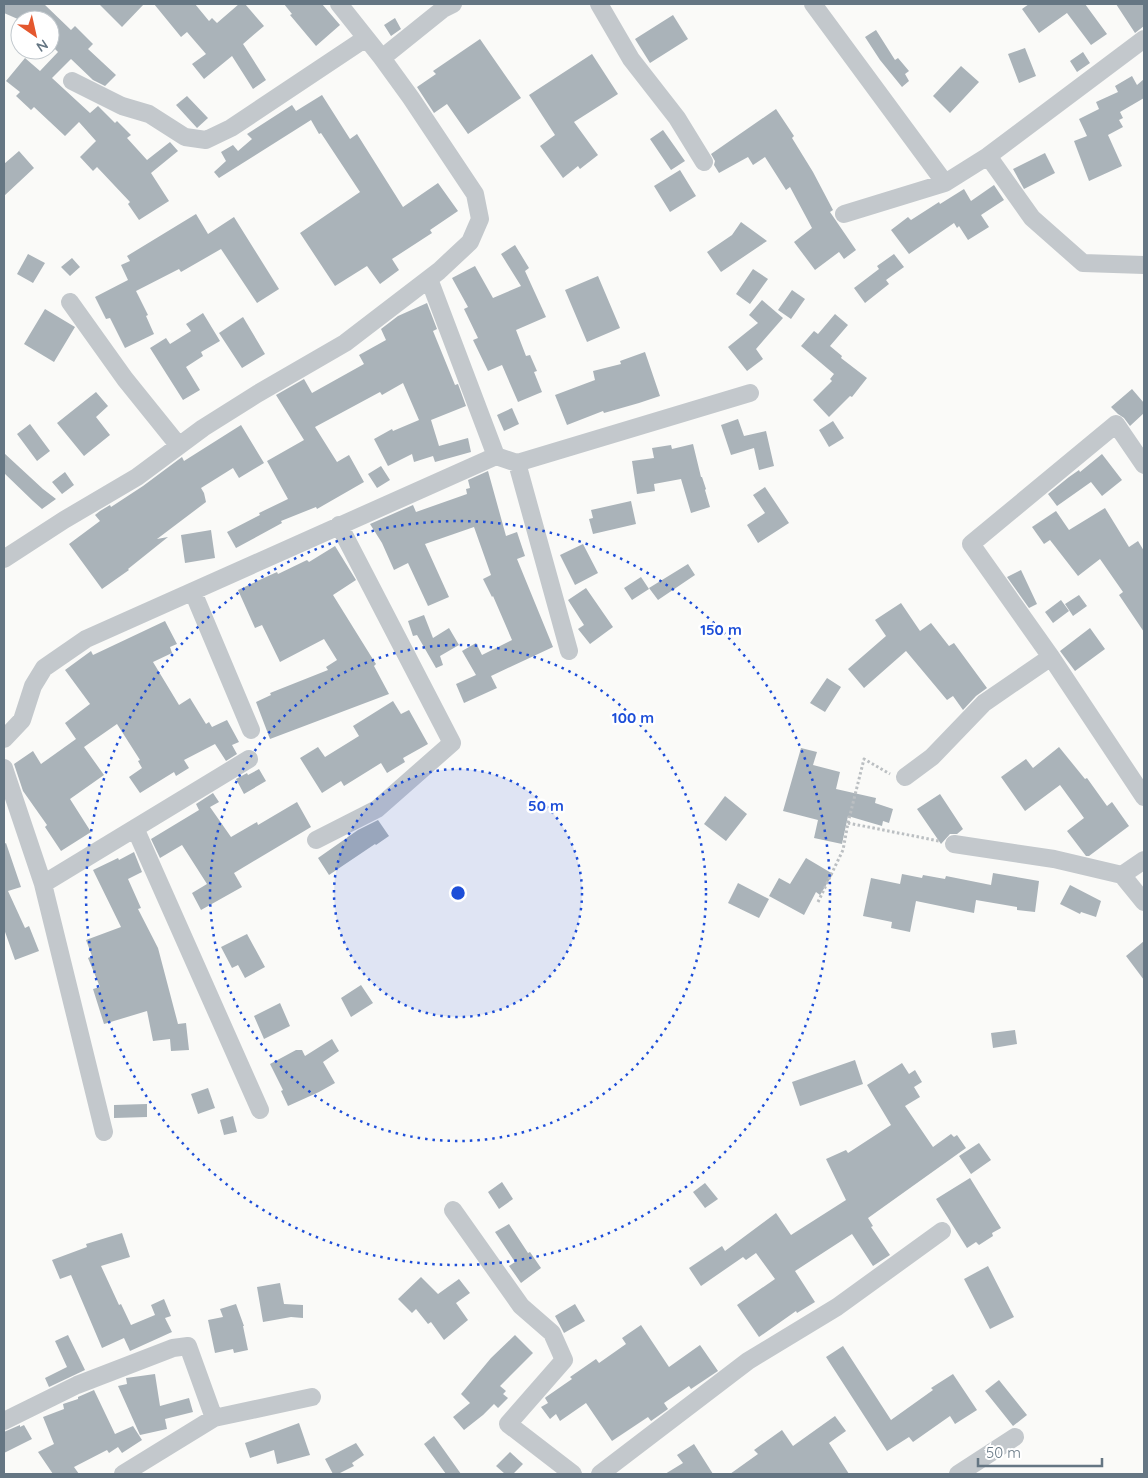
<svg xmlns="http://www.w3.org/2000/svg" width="1148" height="1478" viewBox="0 0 1148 1478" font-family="Quicksand,sans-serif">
<rect width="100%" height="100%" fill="#fafaf8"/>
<path fill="#aab3b9" d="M4 4H44L71 30 75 26 93 44 88 49 116 75 105 86 93 80 71 59 52 78 90 113 98 106 115 123 117 121 131 135 127 138 147 160 170 142 178 151 151 173 169 201 139 220 128 204 130 202 97 167 93 171 80 157 96 141 79 122 65 136 34 107 31 110 16 96 20 92 6 81 25 58 40 71 58 52 50 44V20H20L4 13Z
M99 4H144L122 27Z
M154 4H195L209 21 212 18 217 23 239 4H245L264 26 243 44 266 80 253 89 232 56 204 79 192 64 206 54 187 32 181 37Z
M284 4H322L340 25 316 46 290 15 292 14Z
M1029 4H1085L1107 34 1091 45 1067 13 1039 33 1022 9Z
M1116 4H1144V26L1135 33Z
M673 15 688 39 650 63 635 39Z
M395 18 401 29 391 36 384 25Z
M876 30 895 60 898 58 909 71 905 74 909 81 902 87 880 60 865 37Z
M480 39 521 98 468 134 447 104 434 113 417 87 436 74 433 71Z
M1025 48 1036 76 1019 83 1008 54Z
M1083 52 1090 63 1077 72 1070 61Z
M592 54 618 94 574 122 598 155 580 169 578 166 563 178 540 146 555 135 529 95Z
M961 66 979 82 950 113 933 96Z
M1132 76 1137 85 1144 79V98L1120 112 1123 118 1119 120 1123 127 1108 135 1122 166 1089 181 1074 141 1087 136 1079 119 1099 109 1096 102 1118 92 1115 86Z
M322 95 350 139 357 134 403 207 438 183 458 211 430 230 432 233 392 259 399 270 380 284 367 266 335 286 300 233 360 192 321 133 319 134 311 120 219 178 214 172 226 161 221 152 233 145 238 151 252 139 247 134 292 105 296 111Z
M187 96 208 118 197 128 176 105Z
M776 109 794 136 792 138 813 172 833 210 830 212 856 250 844 259 839 252 815 270 794 242 812 228 790 187 786 190 765 157 753 165 748 157 719 173 714 165 715 161 711 154Z
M663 130 685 161 671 170 650 139Z
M19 151 34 168 4 196V164Z
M1045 153 1055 173 1024 189 1013 169Z
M680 170 696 196 670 212 654 186Z
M994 185 1004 200 981 215 989 227 968 240 959 226 957 228 954 223 909 254 891 230 908 217 911 220 939 202 940 204 964 189 971 201Z
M196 214 208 234 234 217 279 289 257 303 221 249 181 272 179 269 136 291 148 315 146 316 154 334 125 348 110 318 106 319 95 297 128 280 121 265 130 261 127 256Z
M741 222 767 241 721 272 707 252 732 235Z
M515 245 529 268 525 271 546 317 516 330 526 356 530 355 537 371 534 372 542 392 518 402 502 365 488 371 473 340 478 338 464 309 468 307 452 278 475 266 493 298 521 286 501 254Z
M28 254 45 263 33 283 17 274Z
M894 254 904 267 886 280 889 284 865 303 854 288 879 269 877 266Z
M72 258 80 267 70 276 61 267Z
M753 269 768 279 750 304 736 294Z
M598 276 620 328 587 342 565 290Z
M792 290 805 299 791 319 778 310Z
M762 300 783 318 756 349 763 359 747 371 728 347 758 323 749 315Z
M427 303 437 329 433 331 455 385 458 384 466 406 431 420 439 446 468 438 471 452 435 462 433 456 414 462 412 454 388 466 374 439 392 429 393 431 419 420 403 383 382 395 380 392 315 427 337 462 349 455 364 482 317 509 316 507 281 521 282 523 236 548 227 532 260 515 259 513 288 499 267 461 304 440 276 395 304 379 312 393 364 364 359 355 386 340 381 329 398 316Z
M45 309 75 327 54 362 24 344Z
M203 313 220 341 201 352 203 356 186 367 200 390 183 400 150 348 166 338 170 344 191 331 186 324Z
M835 314 848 325 830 346 842 356 841 358 867 378 852 397 850 396 829 417 813 400 832 381 830 379 834 374 801 346 814 331 818 334Z
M243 317 265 354 242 368 219 333Z
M645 352 660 396 639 403 604 413 603 411 567 425 555 395 595 380 593 371 621 364 620 361Z
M1132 389 1144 403V413L1130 426 1124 418 1118 414 1111 407Z
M96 392 108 406 96 417 110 435 84 456 57 423Z
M512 408 519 424 504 431 497 415Z
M738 419 744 436 766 431 774 466 759 470 754 448 731 455 721 425Z
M833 421 844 438 829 447 819 430Z
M30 424 50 451 37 461 17 434Z
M241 425 264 463 239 478 233 468 201 488 204 493 206 502 157 539 168 537 128 569 129 570 102 589 69 544 100 521 95 515 100 511 110 505 111 507 143 486 182 457 184 461Z
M693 444 701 477H702L706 489 705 490 710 507 691 513 681 479 654 484 655 491 637 494 632 461 654 458 652 448 671 445 672 449Z
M4 453 43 489 56 499 42 509 33 501 4 473Z
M1102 454 1122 480 1102 496 1091 482 1057 506 1048 494 1069 477 1079 470 1080 472Z
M381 466 390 480 377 488 368 474Z
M488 471 506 536 517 532 525 556 517 559 553 647 491 676 497 688 464 703 456 684 476 675 462 651 476 643 482 655 512 640 493 596 492 597 483 579 491 575 474 527 425 544 449 597 428 606 408 563 394 570 382 543 370 524 413 505 416 512 467 494 466 489 470 488 468 480Z
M65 472 74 485 62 494 52 482Z
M765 487 789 523 758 543 747 525 765 513 753 495Z
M631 501 636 524 593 534 589 519 593 518 591 510Z
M1105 508 1129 547 1138 541 1144 551V632L1119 595 1123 592 1100 559 1078 576 1050 540 1044 544 1032 527 1056 511 1069 530Z
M211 530 215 558 185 563 181 535Z
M583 544 598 573 575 585 560 555Z
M335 546 356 580 333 595 374 661 376 664 374 666 389 694 270 739 256 702 271 695 270 693 328 670 326 667 337 660 324 639 280 662 262 625 255 628 238 590 277 572 278 574 307 560 309 562Z
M688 564 695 575 658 600 649 588Z
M1021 570 1037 604 1029 608 1007 577Z
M641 577 649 589 632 600 624 588Z
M586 588 613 627 590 644 578 629 584 625 568 600Z
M1079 595 1087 606 1073 616 1065 604Z
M1061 600 1069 611 1053 623 1045 612Z
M901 603 920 631 931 623 949 646 954 643 987 688 976 696 963 710 953 696 947 700 906 651 864 688 848 669 886 636 875 620Z
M424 615 433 638 449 628 459 645 440 656 443 665 436 668 417 635 413 636 408 621Z
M165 621 177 644 170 647 172 653 153 662 179 705 190 698 206 724 209 722 212 727 227 720 239 742 232 745 237 754 226 761 215 744 184 760 189 768 176 776 174 772 140 793 129 777 142 768 138 761 140 760 117 724 84 747 104 775 70 799 91 832 61 851 45 827 47 825 23 791 14 764 33 751 41 764 76 739 65 723 90 704 65 670 91 651 93 655Z
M1090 628 1105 649 1075 671 1060 651Z
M827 678 841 687 825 712 810 703Z
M393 701 401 714 409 710 428 744 403 758 405 762 387 773 381 763 344 786 341 781 322 793 300 758 318 747 325 757 359 736 353 726Z
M1059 747 1085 779 1087 778 1107 806 1112 802 1129 826 1089 856H1086L1067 831 1084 818 1060 785 1025 811 1001 777 1026 759 1033 768Z
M801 748 817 752 813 765 840 772 836 789 876 798 875 803 893 809 889 823 883 821 882 826 848 816 842 844 814 838 818 820 783 811Z
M259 769 266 781 244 794 236 779 247 773 248 775Z
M213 793 219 802 210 807 231 837 257 822 258 825 297 802 311 827 234 873 242 887 201 910 192 893 207 884 182 845 160 858 151 839 199 810 196 804Z
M940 794 963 829 957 834H950L941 844 917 809Z
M725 796 747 814 726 841 704 824Z
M378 820 389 836 376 845 375 844 329 875 318 858 358 830Z
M6 843 21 887 8 891 25 928 29 926 39 951 15 960 4 929V844Z
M134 852 142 872 128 879 141 908 138 909 158 948 178 1024 186 1023 189 1050 171 1051 170 1039 153 1041 147 1011 104 1024 93 989 100 987 88 958 92 956 86 940 121 927 93 870 118 858 119 860Z
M806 858 833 874 820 895 816 892 804 915 769 896 779 878 790 884Z
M993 873 1039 881 1035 912 1017 910V907L976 900 974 913 916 901 910 932 891 928 892 922 863 916 871 878 900 884 902 874 922 878 923 875 945 879 946 876 991 885Z
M738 883 769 899 759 918 728 903Z
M1070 885 1101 901 1096 917 1081 912 1080 914 1060 904Z
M247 934 265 967 245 978 238 965 232 968 221 947Z
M1144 941V980L1126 956Z
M361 985 373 1003 351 1017 341 998Z
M280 1003 290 1026 264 1039 254 1016Z
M1015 1030 1017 1044 993 1048 991 1033Z
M332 1039 339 1051 323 1062 335 1083 319 1092 288 1106 281 1091 283 1090 270 1064 296 1050H302L305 1056Z
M855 1060 863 1084 800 1106 792 1082Z
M902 1063 909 1074 915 1070 922 1082 914 1087 920 1097 905 1106 933 1147 951 1134 954 1137 957 1135 966 1148 868 1218 873 1226 871 1227 890 1255 873 1266 852 1234 795 1271 815 1302 797 1313 796 1311 759 1337 737 1305 775 1279 756 1253 746 1260 743 1257 701 1286 689 1268 722 1246 725 1251 776 1213 791 1235 846 1200 826 1159 846 1150 848 1153 891 1125 867 1085Z
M208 1088 215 1108 198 1114 191 1094Z
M147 1104V1117L114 1118V1105Z
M233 1116 237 1132 224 1135 220 1120Z
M979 1143 991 1160 971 1174 959 1156Z
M970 1178 1001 1228 992 1233 993 1236 979 1245 976 1242 967 1248 936 1199Z
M502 1182 513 1199 499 1209 488 1192Z
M705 1183 718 1199 705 1208 693 1192Z
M509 1224 528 1253 530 1252 541 1268 521 1283 509 1266 515 1262 495 1232Z
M122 1233 130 1257 101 1266 119 1305 121 1304 131 1325 155 1315 151 1305 164 1299 171 1316 165 1318 172 1332 130 1351 124 1338 102 1348 71 1275 60 1279 52 1260 87 1247 86 1244Z
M988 1266 1014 1317 990 1329 964 1279Z
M421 1277 438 1294 459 1279 470 1293 456 1303 468 1320 444 1340 431 1322 428 1324 416 1309 412 1313 398 1299Z
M280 1283 284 1304 303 1305V1318L291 1317 263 1322 257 1287Z
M236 1304 244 1326H243L248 1350 234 1353 233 1349 215 1353 208 1320 223 1317 220 1309Z
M575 1304 585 1321 564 1333 555 1316Z
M641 1325 669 1367 700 1345 718 1371 691 1389 689 1386 664 1403 668 1409 651 1421 648 1417 612 1441 586 1403 560 1421 556 1414 550 1419 541 1407 548 1403 545 1398 546 1397 572 1379 570 1377 596 1359 599 1363 626 1344 622 1338Z
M68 1335 85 1370 49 1387 45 1378 67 1367 55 1341Z
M515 1335 533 1353 500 1386 506 1391 503 1394 508 1398 498 1408 494 1404 483 1415 464 1430 453 1417 470 1403 461 1394 491 1358Z
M843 1346 891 1420 933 1390 931 1388 953 1374 977 1410 955 1424 950 1416 913 1442 909 1437 887 1451 826 1357Z
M155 1374 160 1406 189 1398 193 1412 165 1419 167 1429 140 1435 118 1386 127 1384 126 1378Z
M999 1380 1027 1415 1013 1426 985 1391Z
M94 1390 115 1434 133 1426 142 1440 122 1453 118 1447 109 1453 107 1450 74 1467 79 1474H53L38 1452 54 1444 43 1417 64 1409 63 1404 78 1399V1397Z
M835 1416 846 1431 829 1443 849 1474H730L758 1454 754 1450 782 1430 793 1446Z
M299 1423 310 1455 277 1464 274 1450 250 1458 245 1443Z
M20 1425V1427L24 1425 32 1439 4 1453V1432Z
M434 1436 461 1474H446L424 1444Z
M356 1443 364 1455 352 1463 354 1466 338 1474H333L325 1459Z
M694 1444 713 1474H665L683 1463 677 1455Z
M510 1452 523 1464 513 1474H505L496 1466Z"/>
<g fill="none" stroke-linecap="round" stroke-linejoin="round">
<path stroke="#bbbfc2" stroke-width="3" stroke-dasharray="2.5 2.5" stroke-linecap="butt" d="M848 823 864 759 890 774
M818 902 843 850 848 823 939 841"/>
<path stroke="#c3c8cc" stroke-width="18" d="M599 4 631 59 677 118 704 162
M813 4 945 183 988 156 1144 39
M382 58 443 9 453 4
M72 81 122 106 149 114 185 137 206 140 231 128 366 38
M988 156 1032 218 1083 263 1144 265
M844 214 945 183
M429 279 496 456
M70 302 125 379 179 446
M517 463 569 651
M1144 465 1116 424 971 544 1051 657 1144 797
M4 559 64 520 137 477 203 428 257 394 345 343 439 271 470 242 480 219 475 194 411 98 382 58 339 4
M193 592 251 730
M4 739 22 720 33 686 44 668 86 639 496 456 517 463 750 393
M4 768 43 884 104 1132
M905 777 932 757 984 703 1051 657
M135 828 260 1110
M316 840 377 809 452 743 339 525
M954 844 1054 859 1122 875 1144 902
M1122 875 1144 860
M43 884 249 759
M453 1210 521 1306 552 1333 564 1360 508 1424 573 1474
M4 1421 77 1385 173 1348 188 1346 214 1418
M123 1474 214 1418 312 1397
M600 1474 748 1361 837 1307 942 1231
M958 1474 1015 1437"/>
</g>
<circle cx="458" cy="893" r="124" fill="#1d4ed8" fill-opacity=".12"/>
<g fill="none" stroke="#1d4ed8" stroke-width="2.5" stroke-dasharray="2.5 5">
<circle cx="458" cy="893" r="124"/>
<circle cx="458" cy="893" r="248"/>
<circle cx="458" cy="893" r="372"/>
</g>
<circle cx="458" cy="893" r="8" fill="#1d4ed8" stroke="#fff" stroke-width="2.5"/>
<g font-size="15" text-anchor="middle" font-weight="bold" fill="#1d4ed8" stroke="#fff" stroke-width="5" stroke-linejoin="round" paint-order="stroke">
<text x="721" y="635">150 m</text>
<text x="633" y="723">100 m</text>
<text x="546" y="811">50 m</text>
</g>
<rect width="1148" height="1478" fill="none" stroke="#657683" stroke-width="10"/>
<g transform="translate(35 35) rotate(146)"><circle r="24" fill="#ffffff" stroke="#c1c8cd"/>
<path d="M0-4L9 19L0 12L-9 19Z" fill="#e4572e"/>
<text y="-8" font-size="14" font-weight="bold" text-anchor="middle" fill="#657683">N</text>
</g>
<path d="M978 1458v8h124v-8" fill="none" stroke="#657683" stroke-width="2.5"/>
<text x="986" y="1458" font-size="15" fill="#657683" stroke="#ffffff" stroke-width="4" paint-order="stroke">50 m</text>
</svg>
